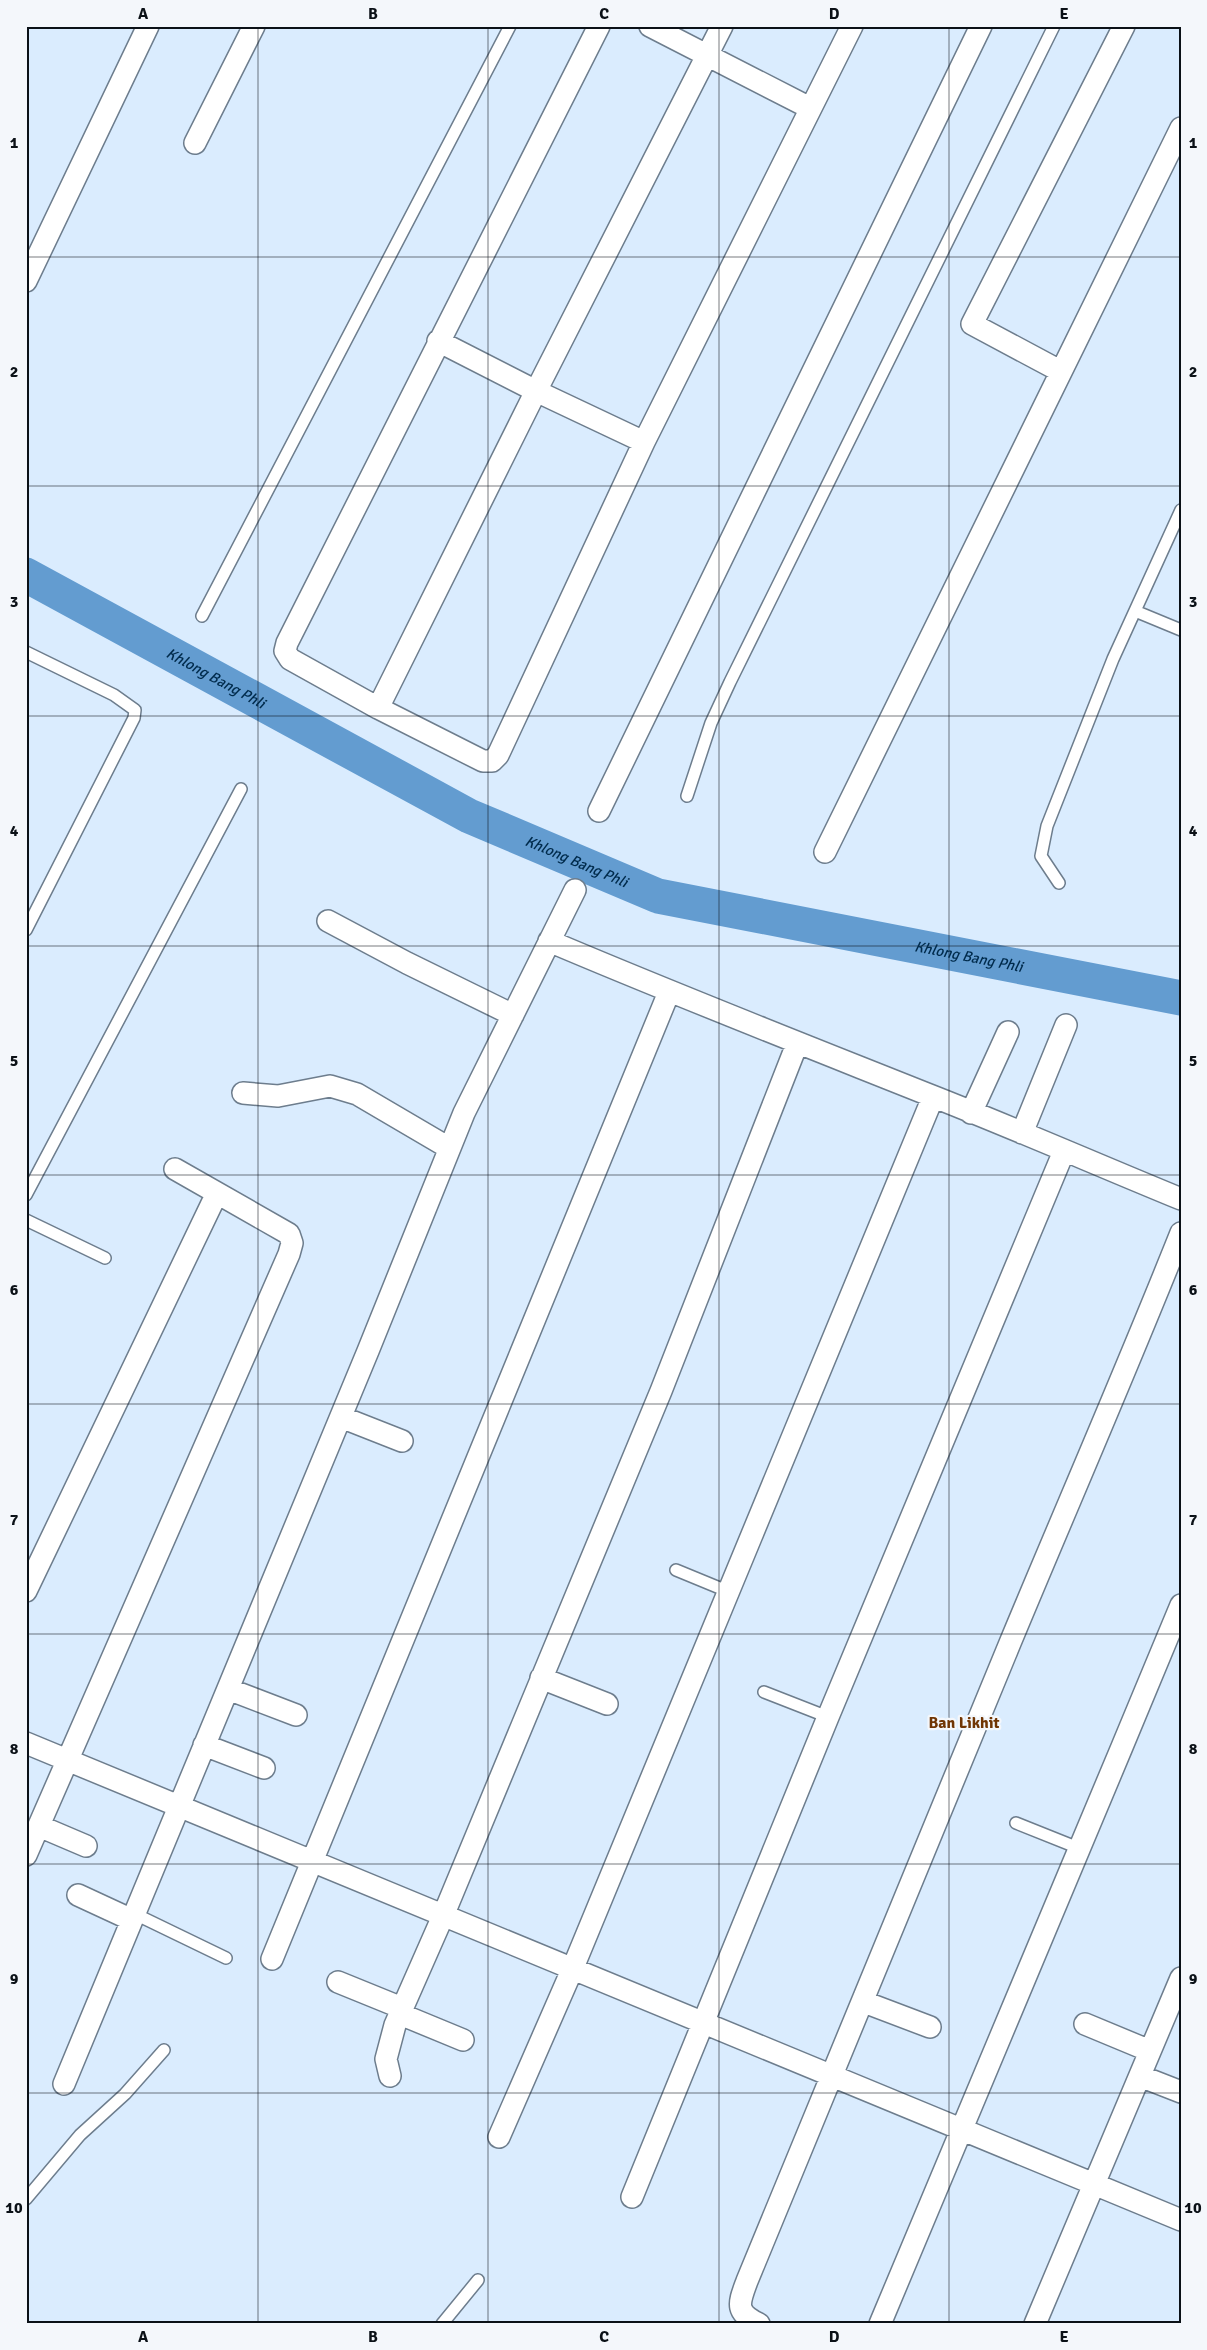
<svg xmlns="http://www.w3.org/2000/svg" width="1207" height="2350" viewBox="0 0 1207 2350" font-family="Signika,sans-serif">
<rect width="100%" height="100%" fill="#daecfe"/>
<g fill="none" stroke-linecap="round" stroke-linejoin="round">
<path stroke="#639cd0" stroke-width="35" id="s1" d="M26 575 469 816 658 896 1181 998"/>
<defs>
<path id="service" d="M1135 611 1181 630
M202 616 510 26
M26 652 114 695 135 710 134 718 26 930
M687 796 711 723 730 682 1054 26
M1059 883 1041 856 1047 826 1113 659 1181 510
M26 1195 241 789
M26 1220 105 1258
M676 1570 727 1591
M764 1692 828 1717
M1016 1823 1081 1849
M135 1914 226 1958
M26 2199 80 2135 125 2094 164 2050
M442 2324 478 2280"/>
<path id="minor" d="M599 26 287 643 285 651 290 659 378 708 483 761H492L498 755 644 442 852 26
M650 26 810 108
M195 143 254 26
M26 281 148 26
M438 341 536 391 644 442
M1060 371 972 324 1124 26
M378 708 536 391 722 26
M599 811 981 26
M825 852 1181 128
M328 921 407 963 513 1015
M549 941C676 995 804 1045 932 1096 1016 1129 1098 1165 1181 1199
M243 1093 278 1096 330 1086 357 1094 449 1148
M971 1113 1008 1032
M1022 1133 1066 1025
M341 1417 402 1441
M26 1591 217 1193
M541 1678 607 1704
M228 1689 296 1715
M26 1743 1181 2220
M204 1745 264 1768
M39 1826 86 1846
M26 1855 289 1254 292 1243 289 1234 175 1169
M78 1895 132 1920
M272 1959 669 992
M338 1982 402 2008
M864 2002 930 2027
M400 2014 463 2040
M1085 2024 1150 2051
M390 2076 386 2059 395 2025 443 1916 661 1391 797 1044
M1140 2076 1181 2092
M64 2084 368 1351 464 1113 575 890
M499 2137 572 1970 933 1097
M632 2197 828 1717 1064 1151
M759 2324C734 2312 739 2303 747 2281 836 2069 923 1856 1010 1643 1067 1506 1126 1371 1181 1233
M880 2324C979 2083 1082 1845 1181 1605
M1035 2324 1181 1978"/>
</defs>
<use href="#service" stroke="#6d7d8d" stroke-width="14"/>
<use href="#minor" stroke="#6d7d8d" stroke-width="24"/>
<use href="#service" stroke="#fff" stroke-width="11"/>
<use href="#minor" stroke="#fff" stroke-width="21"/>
</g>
<path fill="none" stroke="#0b1117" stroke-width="1" stroke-opacity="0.55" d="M258 26V2324M488 26V2324M719 26V2324M949 26V2324M26 257H1181M26 486H1181M26 716H1181M26 946H1181M26 1175H1181M26 1404H1181M26 1634H1181M26 1864H1181M26 2093H1181"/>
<g text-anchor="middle" stroke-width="4.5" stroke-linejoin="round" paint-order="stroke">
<g font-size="15" font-style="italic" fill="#002b4c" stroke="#f4f7fb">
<text dy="5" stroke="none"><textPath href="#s1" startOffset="216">Khlong Bang Phli</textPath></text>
<text dy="5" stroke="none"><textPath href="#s1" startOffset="621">Khlong Bang Phli</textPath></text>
<text dy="5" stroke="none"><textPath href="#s1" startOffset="1026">Khlong Bang Phli</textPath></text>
</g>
<g font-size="16" font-weight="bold" fill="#703503" stroke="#f4f7fb">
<text x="964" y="1728">Ban Likhit</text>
</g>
</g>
<rect width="1207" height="2350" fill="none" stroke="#f4f7fb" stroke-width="55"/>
<rect x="28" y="28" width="1152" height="2294" fill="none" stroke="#0b1117" stroke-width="2"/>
<g font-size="16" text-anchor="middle" font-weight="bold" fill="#0b1117">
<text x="143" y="19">A</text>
<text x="373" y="19">B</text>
<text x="604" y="19">C</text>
<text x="834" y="19">D</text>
<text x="1064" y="19">E</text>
<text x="14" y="148">1</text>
<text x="1193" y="148">1</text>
<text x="14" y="377">2</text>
<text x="1193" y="377">2</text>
<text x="14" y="607">3</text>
<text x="1193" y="607">3</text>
<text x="14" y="836">4</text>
<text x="1193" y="836">4</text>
<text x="14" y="1066">5</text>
<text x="1193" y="1066">5</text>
<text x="14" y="1295">6</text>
<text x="1193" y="1295">6</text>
<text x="14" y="1525">7</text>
<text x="1193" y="1525">7</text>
<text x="14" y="1754">8</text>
<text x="1193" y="1754">8</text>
<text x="14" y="1984">9</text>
<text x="1193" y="1984">9</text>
<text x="14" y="2213">10</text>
<text x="1193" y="2213">10</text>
<text x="143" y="2342">A</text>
<text x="373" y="2342">B</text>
<text x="604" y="2342">C</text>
<text x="834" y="2342">D</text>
<text x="1064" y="2342">E</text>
</g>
</svg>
